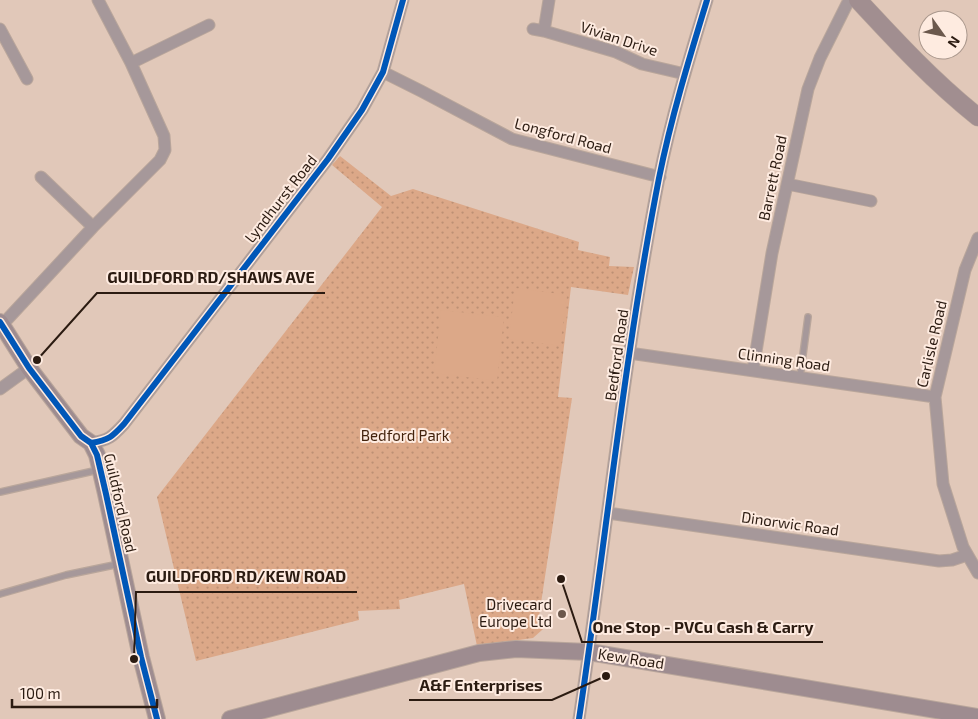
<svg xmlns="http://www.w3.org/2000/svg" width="978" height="719" viewBox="0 0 978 719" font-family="'Exo 2',sans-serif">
<defs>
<pattern id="green-dots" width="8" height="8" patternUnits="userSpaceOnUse" patternTransform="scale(1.25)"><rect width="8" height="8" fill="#dca888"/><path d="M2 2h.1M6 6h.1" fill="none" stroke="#bd9074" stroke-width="1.8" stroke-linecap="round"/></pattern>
</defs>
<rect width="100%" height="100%" fill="#e1c8b9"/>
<path fill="url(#green-dots)" d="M340 156 391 196 413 189 579 242 578 250 610 257 609 266 634 267 628 295 571 287 558 397 572 398 538 623 551 622 533 638 477 646 464 584 399 600 400 609 358 611 359 620 196 661 157 497 382 207 332 165Z"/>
<path fill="#dca888" d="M515 288 567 295 560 346 509 339Z
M441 310 504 317 497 381 434 373Z"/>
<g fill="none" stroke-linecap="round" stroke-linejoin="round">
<defs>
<path id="lane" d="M800 377 808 317
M0 492 98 470
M0 594 66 575 119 564"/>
<path id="street" d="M0 29 27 79
M533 29 544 31 616 52 642 64 685 74
M544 31 549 0
M131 63 209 25
M383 72 421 91 512 139 660 177
M41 177 93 227
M787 184 871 201
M978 238 965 270 935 397 943 484 963 547 978 573
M2 325 93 227 160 160 165 150 164 136 131 63 98 0
M629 353 935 397
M753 370 772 253 808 89 820 58 847 4 850 0
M0 389 29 368
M91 443C109 440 112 437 124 424L328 159 362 110 383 72 403 0
M608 513 939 561 952 560 967 555
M579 719C606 539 624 357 659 178 671 118 689 59 707 0"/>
<path id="secondary" d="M0 322 29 368 81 436 91 443 97 455 106 494 141 657 157 719
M230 719 479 653 516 649 589 652 978 717"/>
<path id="primary" d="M858 0C896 41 934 82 978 117"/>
</defs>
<use href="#lane" stroke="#b9a69b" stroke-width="8"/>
<use href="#street" stroke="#b9a69b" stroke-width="13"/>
<use href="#secondary" stroke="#b9a69b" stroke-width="18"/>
<use href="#primary" stroke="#b9a69b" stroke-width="19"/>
<use href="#lane" stroke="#a6989a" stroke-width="5.5"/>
<use href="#street" stroke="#a6989a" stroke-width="11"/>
<use href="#secondary" stroke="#9e8c90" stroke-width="16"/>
<use href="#primary" stroke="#a18e90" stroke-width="18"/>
<defs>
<path id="cycleway" d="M0 322 29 368 81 436 91 443 97 455 106 494 141 657 157 719
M91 443C109 440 112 437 124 424L328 159 362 110 383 72 403 0
M579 719C606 539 624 357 659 178 671 118 689 59 707 0"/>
</defs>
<use href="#cycleway" stroke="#feebe0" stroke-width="9"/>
<use href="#cycleway" stroke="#0057b8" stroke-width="6"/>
</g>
<circle fill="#6b584c" stroke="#feebe0" stroke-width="2" cx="562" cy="614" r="5"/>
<g text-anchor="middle" stroke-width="4" stroke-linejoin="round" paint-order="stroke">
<g font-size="15" fill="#2b1b11" stroke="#feebe0">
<text transform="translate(619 39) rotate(18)" y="5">Vivian Drive</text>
<text transform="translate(563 136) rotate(15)" y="5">Longford Road</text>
<text transform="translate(773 178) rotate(-78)" y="5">Barrett Road</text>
<text transform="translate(281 199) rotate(-52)" y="5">Lyndhurst Road</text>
<text transform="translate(932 344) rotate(-77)" y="5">Carlisle Road</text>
<text transform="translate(617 355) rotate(-82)" y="5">Bedford Road</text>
<text transform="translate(784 360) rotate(8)" y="5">Clinning Road</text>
<text transform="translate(120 503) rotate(77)" y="5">Guildford Road</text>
<text transform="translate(790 524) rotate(8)" y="5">Dinorwic Road</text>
<text transform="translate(631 659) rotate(9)" y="5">Kew Road</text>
</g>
<g font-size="15" fill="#43230d" stroke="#feebe0">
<text x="405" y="441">Bedford Park</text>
</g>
<g font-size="15" fill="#2b1b11" stroke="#feebe0" text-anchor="end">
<text x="552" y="610">Drivecard<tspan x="552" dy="17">Europe Ltd</tspan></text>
</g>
</g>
<path fill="none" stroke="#2b1b11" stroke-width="2" d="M37 360L97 293H325M134 659L136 592H357M561 579L582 642H823M606 676L552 700H409"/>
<g fill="#2b1b11" stroke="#feebe0" stroke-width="2">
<circle cx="37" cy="360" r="5"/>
<circle cx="134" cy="659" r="5"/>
<circle cx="561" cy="579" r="5"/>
<circle cx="606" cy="676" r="5"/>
</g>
<g font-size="16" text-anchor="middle" font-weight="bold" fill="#2b1b11" stroke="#feebe0" stroke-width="4" stroke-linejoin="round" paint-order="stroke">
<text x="211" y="283">GUILDFORD RD/SHAWS AVE</text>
<text x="246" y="582">GUILDFORD RD/KEW ROAD</text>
<text x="703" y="633">One Stop - PVCu Cash &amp; Carry</text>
<text x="481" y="691">A&amp;F Enterprises</text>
</g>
<g transform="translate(943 35) rotate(123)"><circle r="24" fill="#feebe0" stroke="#aa988d"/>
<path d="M0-4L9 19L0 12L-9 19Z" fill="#6b584c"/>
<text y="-8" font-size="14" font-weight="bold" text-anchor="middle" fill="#2b1b11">N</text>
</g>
<path d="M12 699v8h145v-8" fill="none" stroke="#2b1b11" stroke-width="2.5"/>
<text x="20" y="699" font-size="15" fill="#2b1b11" stroke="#feebe0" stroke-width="4" paint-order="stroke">100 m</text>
</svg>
